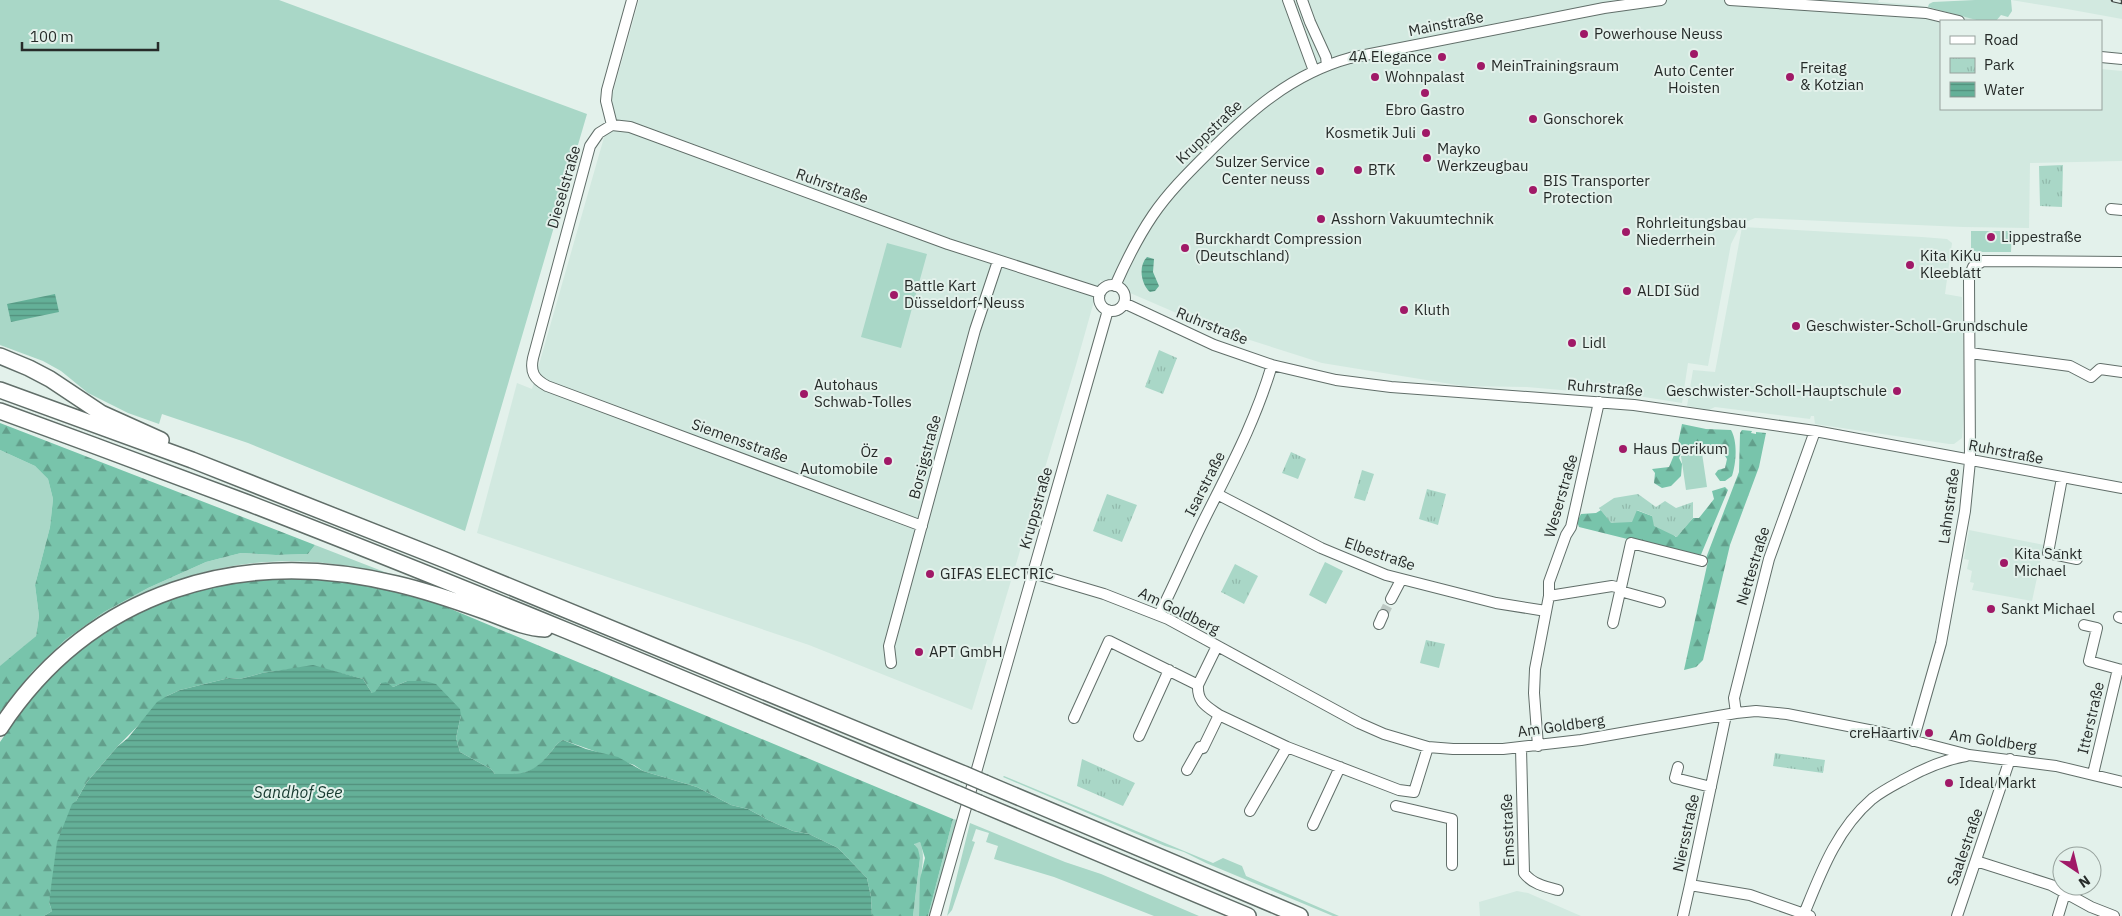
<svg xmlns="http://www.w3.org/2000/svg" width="2122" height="916" viewBox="0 0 2122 916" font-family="'IBM Plex Sans',sans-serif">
<defs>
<pattern id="forest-firs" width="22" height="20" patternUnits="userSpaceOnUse" patternTransform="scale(1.25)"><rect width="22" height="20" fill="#78c4ab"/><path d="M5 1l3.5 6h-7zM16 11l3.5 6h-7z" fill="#629f8b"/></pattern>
<pattern id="park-tufts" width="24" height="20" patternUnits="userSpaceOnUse" patternTransform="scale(1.25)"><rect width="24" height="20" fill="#a9d7c7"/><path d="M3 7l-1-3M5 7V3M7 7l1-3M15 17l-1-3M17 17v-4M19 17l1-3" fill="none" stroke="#91b9ab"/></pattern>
<pattern id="water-rules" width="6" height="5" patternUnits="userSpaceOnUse" patternTransform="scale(1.25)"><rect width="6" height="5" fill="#64b098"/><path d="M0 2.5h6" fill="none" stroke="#528f7c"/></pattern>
</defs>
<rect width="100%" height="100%" fill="#e3f1eb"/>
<path fill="#d2e9e0" d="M639 0H1879L1878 2 1917 5 1950 12 1980 21H1941V109H2101V69L2122 71V161L2030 163 2029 228 1963 227 1755 218 1741 224 1731 244 1708 366 1688 363 1682 403 1619 393H1596L1527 387 1463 386 1322 363 1209 327 1100 280 1076 365 972 710 809 645 477 533 517 383 532 389 613 106 612 96Z
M2011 0H2122V19L2067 9Z
M1742 227 1922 237 1947 239 1952 243 1945 294 1962 297 1964 410 1962 438 1954 444H1949L1815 424 1814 416H1811L1810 419 1715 407 1709 410 1687 406 1693 370 1715 372Z
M1969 530 2044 545 2032 601 1972 590 1974 583 1970 582 1972 571 1967 569 1969 560 1964 559Z
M1517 891 1528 893 1581 916H1480L1479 902Z"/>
<path fill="#a9d7c7" d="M0 0H279L587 114 465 531 248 443 162 414 159 424 128 413 88 393 61 371 43 361 0 345Z
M1975 0H2011L2012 11 2008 17 2001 15 1996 21H1980L1928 7 1929 4 1933 2Z
M1971 231H2012L2011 252H1971Z
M887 243 927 254 901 348 861 337Z
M0 450 35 466 48 479 53 499 50 527 35 585 39 616 36 636 2 666H0Z
M1702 453 1707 487 1686 490 1681 456Z
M315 545 400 578C371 571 343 564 314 562 187 553 73 616 0 716V712L32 672 65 640 104 612 148 588 206 562 241 553 276 555 308 554Z
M1325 562 1343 571 1326 604 1309 595Z
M1004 776 1213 863 1223 858 1242 866 1246 876 1339 916H1333L1206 863 1184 852 1165 846 1003 777Z
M953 819 957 820 931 916H928Z
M970 823 1065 862 1101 874 1199 916H1154L1054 877 994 859 998 846 986 842 989 833 976 829 972 841 975 842 952 910 947 916Z
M920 842C926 857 921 866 921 881 920 892 920 904 919 916H913L920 858 914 843Z"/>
<path fill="url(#forest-firs)" d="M0 423 315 545 308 554 276 555 241 553 206 562 148 588 104 612 65 640 32 672 0 712V666L36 636 39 616 35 585 50 527 53 499 48 479 35 466 0 450Z
M1682 424 1706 429 1731 430C1738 442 1736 464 1732 476L1725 481H1720L1715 474 1718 470 1725 468 1727 459 1723 453H1706L1690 449 1682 451 1679 458 1682 464 1681 476 1671 486 1662 488 1654 483 1655 473 1652 469 1669 467 1677 448Z
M1742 430 1752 431 1751 433 1756 434V432L1766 433 1759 467 1730 545 1703 660 1696 667 1684 670 1708 561 1706 558 1739 472 1740 433Z
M1725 487 1728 490 1700 557 1579 527 1577 522 1581 514 1596 513 1601 510 1612 523 1636 510 1652 516 1676 537 1693 518H1699L1714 499 1712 491Z
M275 577C336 578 381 587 439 604L953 819 928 916H919L920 879 925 858 920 842 914 844 918 849 920 858 913 916H872L871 897 867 878 838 848 809 834 793 831 768 820 748 809 731 805 697 787 643 771 634 765 563 740C556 743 554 749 549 754 531 777 521 774 495 774L491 769 460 752 456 738 461 715 425 681H407L393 687 381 683 375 693H372L363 679 313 666 262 673 240 679 229 678 180 690 167 696 117 747 87 782 76 801 54 875 49 902 52 911 44 916H0V742L31 697 56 672 87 645 120 623 159 603 196 590 234 581Z"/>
<path fill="url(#park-tufts)" d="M2063 165 2062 207 2040 206 2039 166Z
M1159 350 1177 358 1163 394 1145 387Z
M1291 452 1306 459 1298 479 1282 473Z
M1362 470 1374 474 1365 501 1354 498Z
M1427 489 1446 494 1438 525 1419 519Z
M1107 494 1137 505 1122 542 1093 531Z
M1638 494 1656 507 1665 501 1676 508 1693 502V518L1677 537 1654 526 1652 516 1637 510 1632 522 1611 523 1599 508 1614 498Z
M1235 564 1258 576 1244 604 1221 592Z
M1426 640 1445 644 1439 668 1420 663Z
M1775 753 1825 760 1823 773 1773 766Z
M1082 759 1135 783 1123 806 1077 786Z"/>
<path fill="url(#water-rules)" d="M1147 257 1154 259 1153 272 1159 286 1155 291 1150 292C1141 284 1138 266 1147 257Z
M55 294 59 312 11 322 7 304Z
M313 665 363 679 372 693 375 692 381 683 386 682 393 687 407 681H425L436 684 460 709 461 715 456 738 460 752 491 769 495 774C520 774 531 776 549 754 554 749 556 743 563 740L586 749 618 757 643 771 697 787 731 805 748 809 768 820 793 831 809 834 838 848 867 878 871 897 872 916H44L52 911 49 902 57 842 72 804 76 801 87 782 117 747 128 738 157 702 167 696 180 690 229 678 240 679 262 673Z"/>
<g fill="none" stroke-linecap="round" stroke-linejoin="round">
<path stroke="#bdc9c4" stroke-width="10" stroke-dasharray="10 5" stroke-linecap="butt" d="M1383 615 1391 599"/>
<defs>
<path id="minor" d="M632 0 607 90 606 101 612 125 599 133 590 146 533 358C530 372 534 379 547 386L922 526
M1288 0 1314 71
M1302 0 1310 22 1326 57 1327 65
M1730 0 1926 13 1959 21
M2101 57 2122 59
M612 125 630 127 948 244 1100 293
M2111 209 2122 210
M1099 298a13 13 0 1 1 26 0a13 13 0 1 1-26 0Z
M1115 286C1126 261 1138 237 1153 215 1168 193 1187 174 1206 155 1249 112 1291 74 1350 58L1604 8 1661 0
M1124 303 1214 345 1272 365 1336 380 1391 387 1634 405 1815 431 2122 488
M1970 353 2070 366 2091 377 2100 369 2122 372
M2062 478 2048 553 2077 559
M1217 494 1321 548 1386 575 1496 603 1546 611
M1033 573 1104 594 1168 619 1359 723 1384 734 1428 747 1453 749H1503L1581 740 1736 713 1756 711 1787 714 1884 733 1969 755 2056 766 2122 782
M1620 591 1660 602
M1549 596 1612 586 1621 588
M1391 599 1401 580
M1159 615C1175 583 1189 550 1205 518 1231 466 1255 422 1272 365
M2119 617 2122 618
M1613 623 1631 543 1702 561
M1379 624 1383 615
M2084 625 2097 628 2089 661 2118 669
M891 663 889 646 975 330 998 261
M1736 713 1734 698 1769 559 1815 431
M1219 715 1287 747 1399 790 1414 792 1428 747
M1726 715 1690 885 1750 895 1810 916
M1074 718 1109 641 1198 685 1217 646
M1139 736 1169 670
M1913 741 1941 643 1965 511 1970 461 1969 277 1973 267 1983 261 2122 262
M1538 746 1534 693 1535 669 1549 596V582L1566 535 1571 527 1599 402
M1521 748 1524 873C1532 884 1546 887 1558 890
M1678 767 1675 778 1711 787
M1187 770 1200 747 1203 748 1219 715C1206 706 1197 702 1198 685
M2093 774 2118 669 2122 670
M1396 806 1452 819V865
M1250 811 1287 747
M1313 825 1340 767
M1976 861 2051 885 2091 907 2114 916
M1804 914C1821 872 1837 829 1872 799 1882 791 1894 785 1905 779 1925 768 1943 760 1966 756
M935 916 1108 310
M1683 916 1690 885
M1957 916 2010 759
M2058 916 2065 893"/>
<path id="highway" d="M0 356 29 368 50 379 101 413 161 440
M0 390 192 460 445 560 964 774
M0 411C83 441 165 472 248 503 486 595 722 695 958 794
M0 728C91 590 241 546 397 584 427 591 456 601 484 611 504 618 523 628 545 629
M985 783 1300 916
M979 803 1248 916"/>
</defs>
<use href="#minor" stroke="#616e69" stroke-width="12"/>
<use href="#highway" stroke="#616e69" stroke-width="18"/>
<use href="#minor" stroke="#fff" stroke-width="10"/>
<use href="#highway" stroke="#fff" stroke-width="15"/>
<defs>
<path id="rail" d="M2113 0 2122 2"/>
</defs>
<use href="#rail" stroke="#3c423f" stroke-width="4.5"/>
<use href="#rail" stroke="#e3f1eb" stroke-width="2.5" stroke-dasharray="8" stroke-linecap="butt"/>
<defs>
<path id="highway-bridge" d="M964 774 985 783
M958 794 979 803"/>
</defs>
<use href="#highway-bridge" stroke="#616e69" stroke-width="18" stroke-linecap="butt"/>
<use href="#highway-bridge" stroke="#fff" stroke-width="15"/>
</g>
<g fill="#a01967" stroke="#e3f1eb" stroke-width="2">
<circle cx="1584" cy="34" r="5"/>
<circle cx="1694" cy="54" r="5"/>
<circle cx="1442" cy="57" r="5"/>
<circle cx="1481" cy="66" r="5"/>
<circle cx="1375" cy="77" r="5"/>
<circle cx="1790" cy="77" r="5"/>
<circle cx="1425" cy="93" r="5"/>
<circle cx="1533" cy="119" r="5"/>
<circle cx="1426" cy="133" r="5"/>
<circle cx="1427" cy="158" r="5"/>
<circle cx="1358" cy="170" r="5"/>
<circle cx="1320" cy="171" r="5"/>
<circle cx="1533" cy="190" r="5"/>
<circle cx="1321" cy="219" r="5"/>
<circle cx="1626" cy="232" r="5"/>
<circle cx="1991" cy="237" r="5"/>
<circle cx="1185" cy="248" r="5"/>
<circle cx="1910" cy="265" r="5"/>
<circle cx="1627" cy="291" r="5"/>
<circle cx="894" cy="295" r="5"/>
<circle cx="1404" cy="310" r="5"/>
<circle cx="1796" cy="326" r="5"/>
<circle cx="1572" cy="343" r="5"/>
<circle cx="1897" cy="391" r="5"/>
<circle cx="804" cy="394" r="5"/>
<circle cx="1623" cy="449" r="5"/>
<circle cx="888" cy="461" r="5"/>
<circle cx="2004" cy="563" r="5"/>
<circle cx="930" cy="574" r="5"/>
<circle cx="1991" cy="609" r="5"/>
<circle cx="919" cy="652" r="5"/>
<circle cx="1929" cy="733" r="5"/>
<circle cx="1949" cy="783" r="5"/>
</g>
<g text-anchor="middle" stroke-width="4" stroke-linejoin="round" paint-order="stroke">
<g font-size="15" fill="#262b29" stroke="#e3f1eb">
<text transform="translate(1446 24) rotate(-11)" y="5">Mainstraße</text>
<text transform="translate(1209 132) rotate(-44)" y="5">Kruppstraße</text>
<text transform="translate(832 186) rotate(20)" y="5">Ruhrstraße</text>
<text transform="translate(564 187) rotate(-74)" y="5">Dieselstraße</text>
<text transform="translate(1212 326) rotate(22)" y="5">Ruhrstraße</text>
<text transform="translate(1605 388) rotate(5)" y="5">Ruhrstraße</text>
<text transform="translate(740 441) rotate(20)" y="5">Siemensstraße</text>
<text transform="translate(2006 452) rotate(11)" y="5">Ruhrstraße</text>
<text transform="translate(925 457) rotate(-75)" y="5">Borsigstraße</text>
<text transform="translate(1205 484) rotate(-63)" y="5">Isarstraße</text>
<text transform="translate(1561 496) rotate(-74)" y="5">Weserstraße</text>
<text transform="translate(1949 506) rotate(-82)" y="5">Lahnstraße</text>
<text transform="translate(1036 508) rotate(-74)" y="5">Kruppstraße</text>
<text transform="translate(1380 554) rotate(19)" y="5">Elbestraße</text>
<text transform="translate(1753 566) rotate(-73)" y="5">Nettestraße</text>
<text transform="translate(1179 611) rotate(26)" y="5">Am Goldberg</text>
<text transform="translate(2091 718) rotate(-77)" y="5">Itterstraße</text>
<text transform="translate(1561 726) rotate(-8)" y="5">Am Goldberg</text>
<text transform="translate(1993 741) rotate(8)" y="5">Am Goldberg</text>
<text transform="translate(1508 830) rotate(-92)" y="5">Emsstraße</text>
<text transform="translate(1686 833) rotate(-78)" y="5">Niersstraße</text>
<text transform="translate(1965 847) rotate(-71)" y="5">Saalestraße</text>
</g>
<g font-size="15" fill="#262b29" stroke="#e3f1eb" text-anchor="start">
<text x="1594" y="39">Powerhouse Neuss</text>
<text x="1432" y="62" text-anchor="end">4A Elegance</text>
<text x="1491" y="71">MeinTrainingsraum</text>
<text x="1800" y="73">Freitag<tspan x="1800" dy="17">&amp; Kotzian</tspan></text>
<text x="1694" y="76" text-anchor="middle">Auto Center<tspan x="1694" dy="17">Hoisten</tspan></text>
<text x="1385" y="82">Wohnpalast</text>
<text x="1425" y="115" text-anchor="middle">Ebro Gastro</text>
<text x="1543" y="124">Gonschorek</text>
<text x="1416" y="138" text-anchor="end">Kosmetik Juli</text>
<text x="1437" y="154">Mayko<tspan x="1437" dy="17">Werkzeugbau</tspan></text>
<text x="1310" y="167" text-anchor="end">Sulzer Service<tspan x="1310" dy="17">Center neuss</tspan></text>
<text x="1368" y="175">BTK</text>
<text x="1543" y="186">BIS Transporter<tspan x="1543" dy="17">Protection</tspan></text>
<text x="1331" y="224">Asshorn Vakuumtechnik</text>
<text x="1636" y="228">Rohrleitungsbau<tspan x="1636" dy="17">Niederrhein</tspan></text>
<text x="2001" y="242">Lippestraße</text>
<text x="1195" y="244">Burckhardt Compression<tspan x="1195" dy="17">(Deutschland)</tspan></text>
<text x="1920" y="261">Kita KiKu<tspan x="1920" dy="17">Kleeblatt</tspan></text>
<text x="904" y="291">Battle Kart<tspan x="904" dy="17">Düsseldorf-Neuss</tspan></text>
<text x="1637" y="296">ALDI Süd</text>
<text x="1414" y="315">Kluth</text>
<text x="1806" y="331">Geschwister-Scholl-Grundschule</text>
<text x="1582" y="348">Lidl</text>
<text x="814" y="390">Autohaus<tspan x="814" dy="17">Schwab-Tolles</tspan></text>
<text x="1887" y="396" text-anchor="end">Geschwister-Scholl-Hauptschule</text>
<text x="1633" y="454">Haus Derikum</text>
<text x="878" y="457" text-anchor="end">Öz<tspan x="878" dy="17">Automobile</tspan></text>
<text x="2014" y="559">Kita Sankt<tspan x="2014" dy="17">Michael</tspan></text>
<text x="940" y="579">GIFAS ELECTRIC</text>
<text x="2001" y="614">Sankt Michael</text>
<text x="929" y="657">APT GmbH</text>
<text x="1919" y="738" text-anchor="end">creHaartiv</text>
<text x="1959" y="788">Ideal Markt</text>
</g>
<g font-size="16" font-style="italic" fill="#15382e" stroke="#e3f1eb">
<text x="298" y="798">Sandhof See</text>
</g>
</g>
<rect x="1940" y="20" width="162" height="90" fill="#e3f1eb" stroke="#97a29d"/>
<rect x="1950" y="36" width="25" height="8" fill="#ffffff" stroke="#97a29d"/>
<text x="1984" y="45" font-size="15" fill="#262b29">Road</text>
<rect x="1950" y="58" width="25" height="15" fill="url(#park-tufts)" stroke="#97a29d"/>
<text x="1984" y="70" font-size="15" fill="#262b29">Park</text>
<rect x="1950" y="82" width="25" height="15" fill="url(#water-rules)" stroke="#97a29d"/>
<text x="1984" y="95" font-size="15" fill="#262b29">Water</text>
<g transform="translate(2077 871) rotate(145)"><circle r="24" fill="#e3f1eb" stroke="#97a29d"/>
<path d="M0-4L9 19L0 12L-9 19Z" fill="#a01967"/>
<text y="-8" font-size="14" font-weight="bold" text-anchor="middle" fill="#262b29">N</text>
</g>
<path d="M22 42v8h136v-8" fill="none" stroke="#262b29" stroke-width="2.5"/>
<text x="30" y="42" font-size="15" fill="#262b29" stroke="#e3f1eb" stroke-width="4" paint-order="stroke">100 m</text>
</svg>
